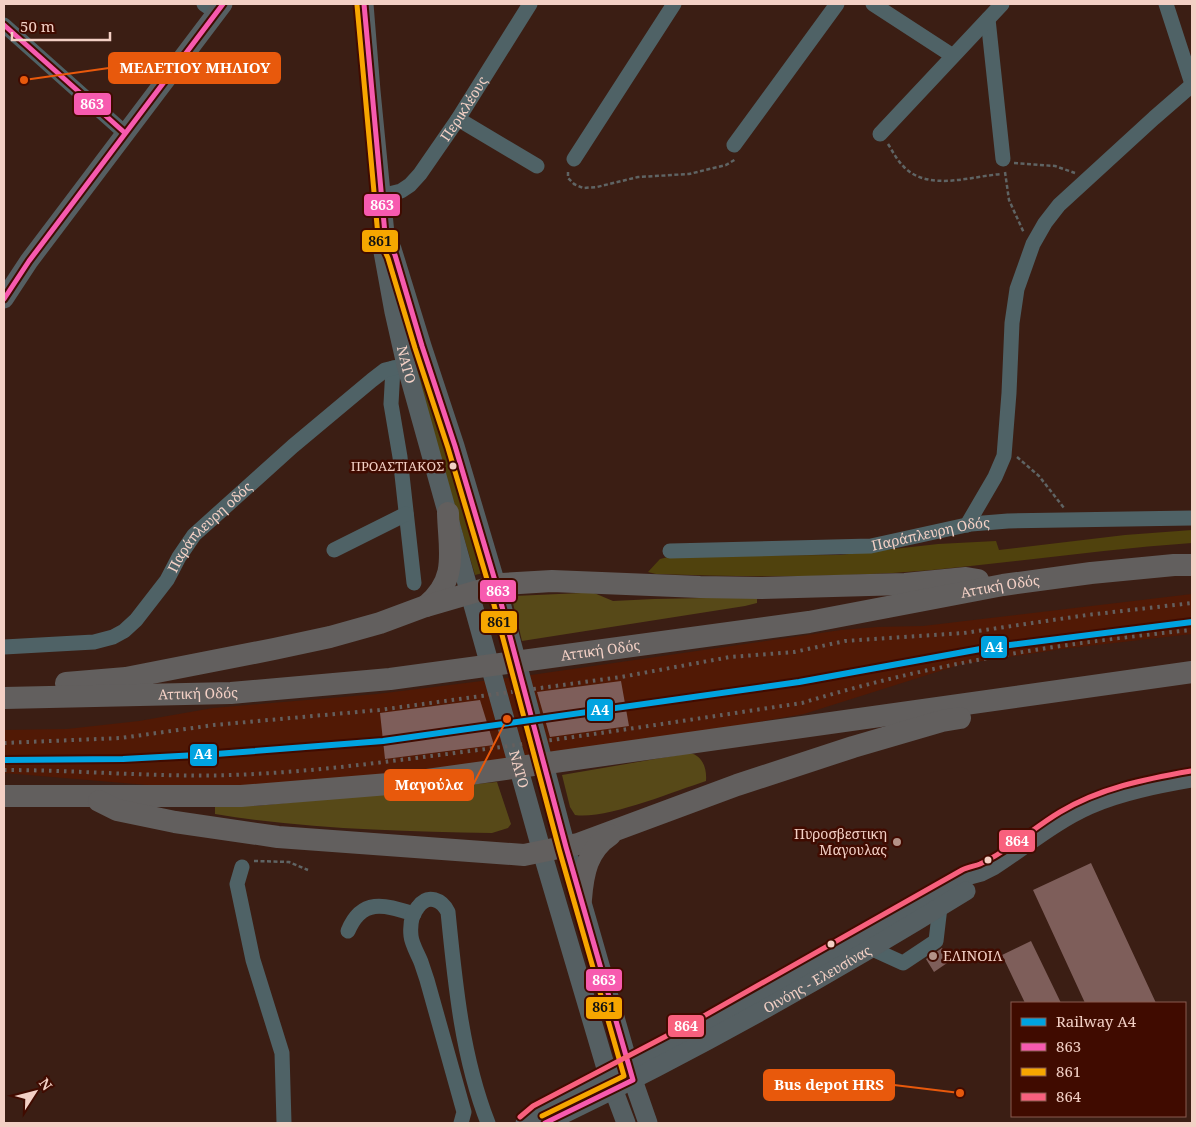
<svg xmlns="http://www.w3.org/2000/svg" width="1196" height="1127" viewBox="0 0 1196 1127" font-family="'Noto Serif',serif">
<rect width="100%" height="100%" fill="#3b1e14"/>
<path fill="#511905" d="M1192 594V634L1062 649 962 664 804 714 632 744 500 763 219 791 4 773V730L67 729 139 721 213 708 377 694 531 675 841 630 877 627 923 626Z"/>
<path fill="#50420d" d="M417 351 483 573 475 575 410 353Z
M1192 530V543C1105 549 1019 562 932 570 840 578 748 577 656 574L648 572 660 559 672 556 840 555 938 544 996 541 999 550 1125 535Z"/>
<path fill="#574918" d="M581 593H594L613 601 654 599 757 597V603L745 606 522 641 512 599 514 596Z
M690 753C703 756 707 769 706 781 675 791 605 820 575 815L570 807 562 775Z
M497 782 511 824 508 828 492 833C400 831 306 829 215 814V807L218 806H255Z"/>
<path fill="#7e5e5a" d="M621 681 629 726 550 737 537 692Z
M480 700 494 745 385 759 380 713Z
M1091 863 1156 1003H1085L1033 890Z
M1031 941 1061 1003H1025L1002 955Z
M942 948 950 961 934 972 926 959Z"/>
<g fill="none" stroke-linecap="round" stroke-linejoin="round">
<path stroke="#5f6464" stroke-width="2.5" stroke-dasharray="4 2.5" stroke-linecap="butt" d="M888 144C893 152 897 160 904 167 929 192 971 176 1002 174
M1014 163 1055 166 1075 173
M568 172V178L574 184 583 188 597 187 638 177 689 174 726 165 736 159
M1005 172 1009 200 1024 233
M1017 457 1039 476 1064 508
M254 861 289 862 308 870"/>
<g stroke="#4f6266" stroke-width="15">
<path d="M204 4 217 13"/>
<path d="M873 4 953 56"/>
<path d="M1166 4 1192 84"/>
<path d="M988 19 1003 159"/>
<path d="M4 25 125 133"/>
<path d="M458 119 537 166"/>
<path d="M880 134 1002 4"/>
<path d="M734 145 837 4"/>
<path d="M574 159 674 4"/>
<path id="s1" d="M381 196 401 191 410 185 420 174 458 119 530 4"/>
<path d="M393 368 391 404 400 457 414 583"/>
<path d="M967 525 995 477 1004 456 1009 393 1012 323 1017 289 1033 244 1045 223 1059 205 1154 118 1192 85"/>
<path d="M334 550 406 514"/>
<path id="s2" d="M670 551 871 546 971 524 1008 521 1192 518"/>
<path id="s3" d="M4 647 94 642 113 637 124 631 136 620 167 580 179 557 194 535 293 446 372 380 385 370 406 365"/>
<path d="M242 867 237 884 253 960 282 1053 284 1123"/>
<path d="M348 931C362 897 385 905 414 914"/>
<path d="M870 948 903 963 936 941 940 907"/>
<path d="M461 1123 464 1112 427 980C425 974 423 968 421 962 418 954 412 945 411 936 410 926 411 915 418 907 428 893 442 900 448 912 455 983 462 1057 488 1123"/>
</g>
<g stroke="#555f62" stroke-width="19">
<path id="s4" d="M364 4 371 91 385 234 383 252 394 312 406 365 542 852 608 1075 626 1123"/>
<path d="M392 249 422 346 455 446 496 584 566 847 633 1080 648 1123"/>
<path d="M4 299 29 261 223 4"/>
<path d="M525 1123 536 1113C682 1039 824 958 966 876L981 872 993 866C1024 846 1055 820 1089 805 1121 791 1158 784 1192 778"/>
<path id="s5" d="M545 1123C689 1054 830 975 966 891"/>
</g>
<g stroke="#625f5e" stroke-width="22">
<path d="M426 606C459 579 449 551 448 513"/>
<path d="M66 683 126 678 274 649 330 637 380 623 423 607 502 584 552 581 700 587 761 588 905 584 966 578 978 580"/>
<path id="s6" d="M4 698 231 693 390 679 809 622 1003 585 1091 573 1174 565H1192"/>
<path d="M4 796H241L413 782 1192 672"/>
<path d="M99 801 117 810 175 822 278 837 524 855 578 844 737 785 853 747 942 721 960 718"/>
<path d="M581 899C583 874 587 850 610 835"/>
</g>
<path stroke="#645f5e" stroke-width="4" stroke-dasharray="2.5 5" stroke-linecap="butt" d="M4 743 121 738 214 725 379 710 621 677 730 657 794 652 845 641 964 633 1087 615 1192 603
M4 770C87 770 170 779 254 774 315 771 377 763 439 755 560 740 681 721 802 703 929 664 1060 643 1192 630"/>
<defs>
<path id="bus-1" d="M364 4 385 234 395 255 422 346 455 446 496 584 566 847 633 1080 545 1123
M4 25 125 133
M4 299 29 261 223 4"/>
<path id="bus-2" d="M357 5 378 236 388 258 415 348 448 448 489 586 559 849 624 1076 542 1116"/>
<path id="bus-3" d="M520 1117 533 1106 695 1021 962 870C968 867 975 866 980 864 1009 851 1033 828 1060 812 1100 788 1145 779 1191 771"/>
</defs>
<use href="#bus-1" stroke="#400b00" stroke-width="9"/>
<use href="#bus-2" stroke="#400b00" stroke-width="9"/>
<use href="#bus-3" stroke="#400b00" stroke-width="9"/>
<use href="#bus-1" stroke="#f75aaf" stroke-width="5"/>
<use href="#bus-2" stroke="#f7a600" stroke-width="5"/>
<use href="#bus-3" stroke="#f8607d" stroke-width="5"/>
<defs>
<path id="rail-1" d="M4 760 123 759 216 754 383 741 799 682 986 648 1192 622"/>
</defs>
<use href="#rail-1" stroke="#400b00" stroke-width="10"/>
<use href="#rail-1" stroke="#00a3e0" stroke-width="6"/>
</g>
<g fill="#f3d0c5" stroke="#400b00" stroke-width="2">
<circle cx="453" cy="466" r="4.5"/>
<circle cx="988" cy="860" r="4.5"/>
<circle cx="831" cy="944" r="4.5"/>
</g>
<g fill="#b39287" stroke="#400b00" stroke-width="2">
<circle cx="897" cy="842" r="5"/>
<circle cx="933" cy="956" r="5"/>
</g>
<g text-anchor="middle" stroke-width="5" stroke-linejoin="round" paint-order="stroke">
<g font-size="13" fill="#f3d0c5" stroke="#400b00" text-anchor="end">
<text x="444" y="471">ΠΡΟΑΣΤΙΑΚΟΣ</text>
</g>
<g font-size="14" fill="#f3d0c5" stroke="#400b00">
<text dy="5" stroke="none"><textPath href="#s1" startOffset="125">Περικλέους</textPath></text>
<text dy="5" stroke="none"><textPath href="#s4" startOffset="364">ΝΑΤΟ</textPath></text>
<text dy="5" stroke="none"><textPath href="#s3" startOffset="258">Παράπλευρη οδός</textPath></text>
<text dy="5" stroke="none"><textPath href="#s2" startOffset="262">Παράπλευρη Οδός</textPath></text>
<text dy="5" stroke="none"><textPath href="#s6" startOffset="1004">Αττική Οδός</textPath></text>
<text dy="5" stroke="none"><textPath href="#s6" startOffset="599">Αττική Οδός</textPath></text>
<text dy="5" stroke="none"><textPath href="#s6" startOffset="194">Αττική Οδός</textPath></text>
<text dy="5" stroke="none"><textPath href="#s4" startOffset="784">ΝΑΤΟ</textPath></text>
<text dy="5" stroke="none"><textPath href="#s5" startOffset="308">Οινόης - Ελευσίνας</textPath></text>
</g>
<g font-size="14" fill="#f3d0c5" stroke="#400b00" text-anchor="end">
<text x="887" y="839">Πυροσβεστικη<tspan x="887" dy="16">Μαγουλας</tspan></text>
<text x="943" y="961" text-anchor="start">ΕΛΙΝΟΙΛ</text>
</g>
</g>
<path fill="none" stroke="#e8590c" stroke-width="2" d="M24 80L109 68M507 719L473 785M960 1093L894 1085"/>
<g fill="#e8590c" stroke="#400b00" stroke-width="2">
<circle cx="24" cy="80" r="5"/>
<circle cx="507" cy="719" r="5"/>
<circle cx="960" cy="1093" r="5"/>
</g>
<g fill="#e8590c" stroke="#e8590c" stroke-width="2">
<rect x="109" y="53" width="171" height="30" rx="5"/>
<rect x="385" y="770" width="88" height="30" rx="5"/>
<rect x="764" y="1070" width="130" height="30" rx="5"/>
</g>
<g font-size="15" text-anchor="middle" font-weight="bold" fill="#fff">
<text x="195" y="73">ΜΕΛΕΤΙΟΥ ΜΗΛΙΟΥ</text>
<text x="429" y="790">Μαγούλα</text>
<text x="829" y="1090">Bus depot HRS</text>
</g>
<g stroke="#400b00" stroke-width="2">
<rect x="73" y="92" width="39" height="24" rx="5" fill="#f75aaf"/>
<rect x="363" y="193" width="38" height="24" rx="5" fill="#f75aaf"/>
<rect x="361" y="229" width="38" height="24" rx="5" fill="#f7a600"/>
<rect x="479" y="579" width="38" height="24" rx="5" fill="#f75aaf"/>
<rect x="480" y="610" width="38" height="24" rx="5" fill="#f7a600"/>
<rect x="980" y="635" width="28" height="24" rx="5" fill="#00a3e0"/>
<rect x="586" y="698" width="28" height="24" rx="5" fill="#00a3e0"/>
<rect x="189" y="743" width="29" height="24" rx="5" fill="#00a3e0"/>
<rect x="998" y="829" width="38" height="24" rx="5" fill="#f8607d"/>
<rect x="585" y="968" width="38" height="24" rx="5" fill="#f75aaf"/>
<rect x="585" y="996" width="38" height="24" rx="5" fill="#f7a600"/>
<rect x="667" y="1014" width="38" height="24" rx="5" fill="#f8607d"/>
</g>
<g font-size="14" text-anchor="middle" font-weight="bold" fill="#fff">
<text x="92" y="109">863</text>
<text x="382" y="210">863</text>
<text x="498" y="596">863</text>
<text x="994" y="652">A4</text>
<text x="600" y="715">A4</text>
<text x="203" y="759">A4</text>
<text x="1017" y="846">864</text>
<text x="604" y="985">863</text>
<text x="686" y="1031">864</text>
</g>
<g font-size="14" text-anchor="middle" font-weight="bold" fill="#111">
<text x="380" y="246">861</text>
<text x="499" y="627">861</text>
<text x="604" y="1012">861</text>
</g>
<rect width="1196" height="1127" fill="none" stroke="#f3d0c5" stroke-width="10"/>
<rect x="1011" y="1002" width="175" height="115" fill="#400b00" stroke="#885a4f"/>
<rect x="1021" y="1018" width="25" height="8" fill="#00a3e0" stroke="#885a4f"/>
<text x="1056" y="1027" font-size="15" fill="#f3d0c5">Railway A4</text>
<rect x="1021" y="1043" width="25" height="8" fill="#f75aaf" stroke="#885a4f"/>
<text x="1056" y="1052" font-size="15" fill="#f3d0c5">863</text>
<rect x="1021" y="1068" width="25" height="8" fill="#f7a600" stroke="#885a4f"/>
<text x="1056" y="1077" font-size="15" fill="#f3d0c5">861</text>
<rect x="1021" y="1093" width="25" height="8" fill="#f8607d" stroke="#885a4f"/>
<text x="1056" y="1102" font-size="15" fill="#f3d0c5">864</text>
<g transform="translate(35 1092) rotate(54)" stroke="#400b00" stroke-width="4" paint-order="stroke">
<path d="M0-4L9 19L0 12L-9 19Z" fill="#f3d0c5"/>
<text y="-8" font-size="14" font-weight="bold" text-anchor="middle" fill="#f3d0c5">N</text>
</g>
<path d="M12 32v8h98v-8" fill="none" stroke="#f3d0c5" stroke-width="2.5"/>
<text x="20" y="32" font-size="15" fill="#f3d0c5" stroke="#400b00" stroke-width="4" paint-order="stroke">50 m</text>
</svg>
